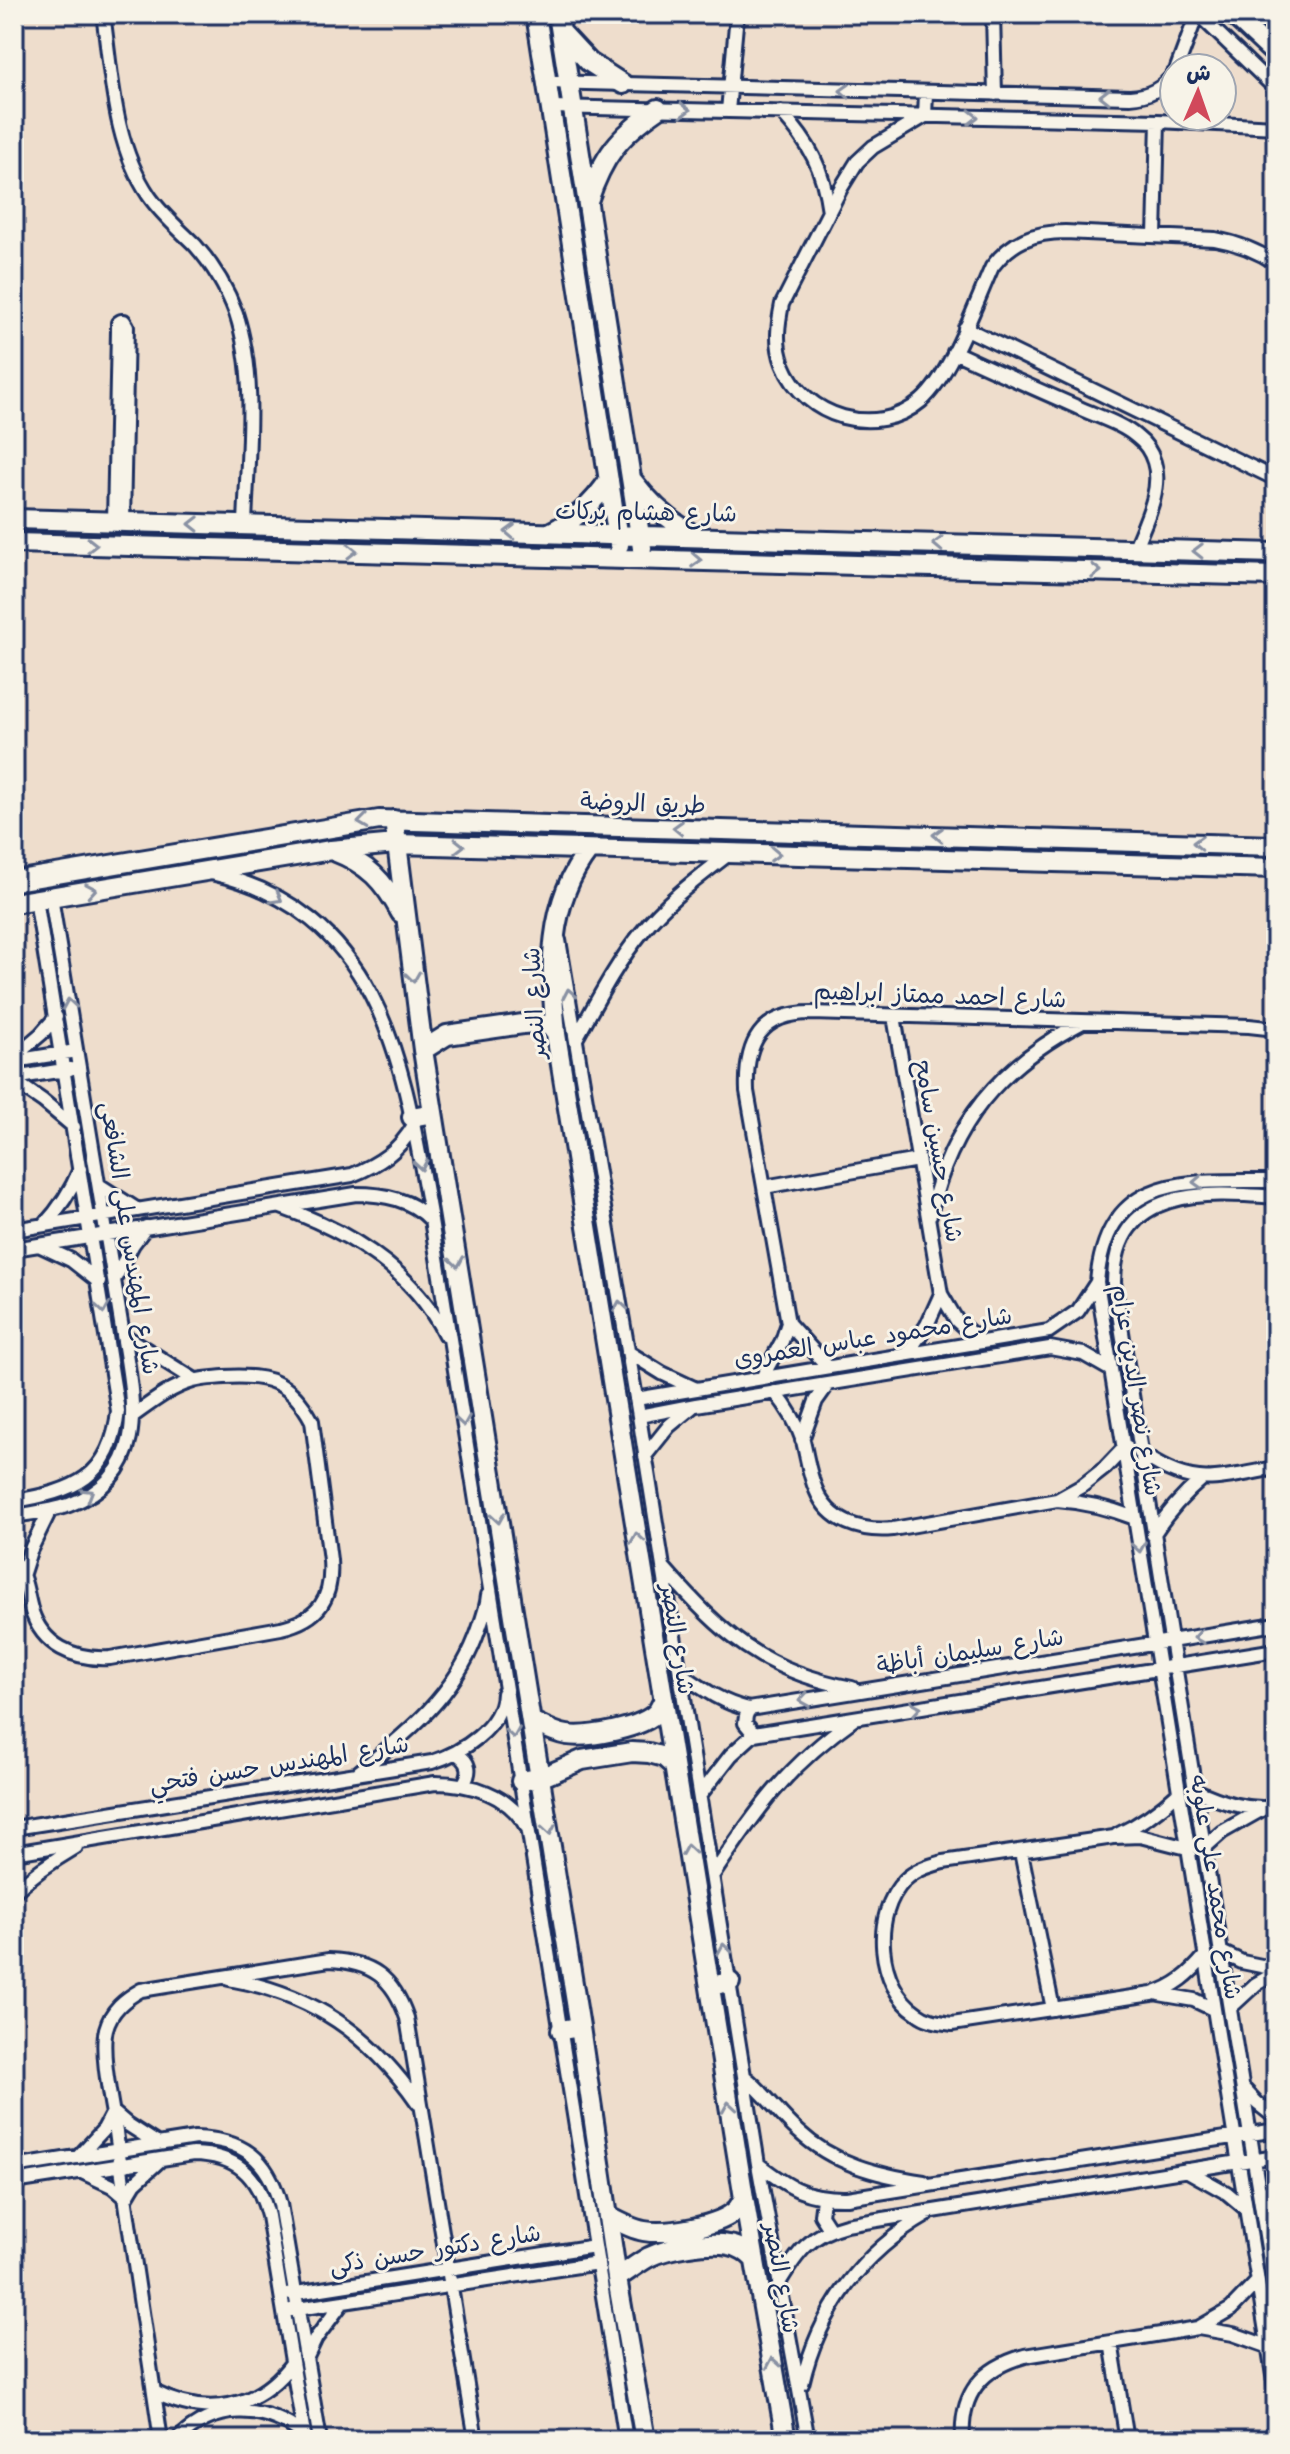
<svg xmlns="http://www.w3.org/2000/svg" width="1290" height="2454" viewBox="0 0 1290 2454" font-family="'Architects Daughter','Playpen Sans Arabic',sans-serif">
<rect width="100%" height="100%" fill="#edc"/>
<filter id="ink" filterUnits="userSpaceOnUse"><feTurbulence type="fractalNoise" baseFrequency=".0125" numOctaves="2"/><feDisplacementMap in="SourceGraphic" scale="16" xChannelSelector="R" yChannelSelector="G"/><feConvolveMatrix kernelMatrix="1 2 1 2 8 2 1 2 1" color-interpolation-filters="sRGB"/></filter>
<g filter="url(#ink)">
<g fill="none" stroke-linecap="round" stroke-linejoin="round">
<defs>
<path id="street" d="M103 14C112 75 113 143 149 196 162 215 179 229 195 245 212 264 227 289 236 313 258 380 247 455 245 525
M993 14 995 94
M1198 14 1276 89
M1177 68 1197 14
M547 82 1130 97C1149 96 1163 89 1174 73
M926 93 925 116 873 147 857 162 841 188 782 304C778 324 775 344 783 364 804 418 876 439 921 401 951 375 975 305 992 267 1011 241 1035 232 1065 232L1215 239C1238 243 1256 250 1276 263
M551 107 1158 121 1276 127
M728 111 737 14
M781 112C810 144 823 168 829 211
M1155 236 1158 121
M965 328 1276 479
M954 352C995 371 1036 389 1077 407 1096 416 1121 423 1137 437 1145 443 1151 452 1154 462 1163 490 1144 524 1134 550
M114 522 118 331V323L121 321H124L127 326 123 522
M211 873C386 913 404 1071 431 1220L626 2440
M559 940 639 1416 758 2164 808 2440
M894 1016 941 1294 957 1321 981 1342
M577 1037C597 1001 616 964 642 932 666 901 699 877 730 853
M14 1057 41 1034 56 1017
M14 1061 70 1052
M14 1078 70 1069
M14 1081 43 1101 74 1127
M1276 1181C1190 1182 1107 1170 1097 1282L1276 2394
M99 1185 138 1210
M764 1187 918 1160
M1276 1197C1206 1192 1115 1185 1114 1282L1276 2298
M281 1207C348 1231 413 1270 445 1335
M930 1215C951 1124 999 1066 1081 1023
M44 1225C60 1208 71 1191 80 1169
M14 1230 352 1175C379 1164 399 1151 414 1125
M41 1246 71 1260 99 1282
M14 1249 356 1194C384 1194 411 1199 431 1220
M114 1280 133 1244 146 1227
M123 1335 195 1380
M628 1352 662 1373 696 1389
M907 1354 927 1325 941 1294
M828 1367 788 1323 747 1091C745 1043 760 1013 812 1013L1249 1026 1276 1029
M762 1378 782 1341 788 1323
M775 1392C787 1407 797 1423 803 1441 807 1457 809 1474 816 1490 829 1522 861 1532 893 1529L1057 1500C1085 1502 1109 1508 1135 1518
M636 1399 1049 1331 1078 1311 1097 1282
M639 1416 696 1405 1050 1348 1083 1354 1111 1370
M802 1440 816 1401 828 1384
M1140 1453C1158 1465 1177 1476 1199 1478 1218 1481 1256 1471 1276 1468
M645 1456 669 1426 692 1407
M1057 1500 1082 1486 1105 1468 1126 1446
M14 1501C74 1491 111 1478 118 1411L36 899
M14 1516C32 1513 52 1511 69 1505 150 1475 134 1402 123 1335L51 897
M1153 1535C1167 1513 1182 1496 1202 1479
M14 1562C26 1576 26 1591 31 1609 42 1646 74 1660 110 1658L281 1628C319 1619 333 1599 330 1560L312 1421C291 1381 267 1374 224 1377 214 1378 203 1378 193 1381 171 1387 152 1402 134 1415
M664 1568C722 1634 762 1671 852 1688
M23 1573 30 1551 50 1510
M680 1673C703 1689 722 1703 749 1709L1276 1624
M749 1709 746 1716 745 1723 754 1734
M456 1753C470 1762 472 1771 463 1785
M359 1772C407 1733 453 1697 476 1637 481 1623 487 1609 488 1595
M1195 1790C1221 1802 1247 1811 1276 1807
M700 1795 731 1755 754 1734 1276 1650
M14 1828 432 1762C461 1753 502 1728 503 1693
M1117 1835C1140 1824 1159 1811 1178 1793
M1187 1848 1140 1836 1114 1837 943 1862C929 1866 915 1870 905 1880 871 1914 877 1987 917 2013 927 2021 939 2022 952 2024L1152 1994C1176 1986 1189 1975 1205 1956
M1204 1848 1222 1832 1261 1810
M1021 1852 1053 2009
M14 1853 435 1783C470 1783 508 1794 526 1826
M713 1875C757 1809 787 1766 854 1719
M14 1892C33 1874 54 1860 76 1847
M1221 1952 1242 1962 1276 1969
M229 1979C313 1994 370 2034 418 2103
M1159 1994 1194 2000 1213 2009
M1230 2008 1256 1984 1276 1973
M745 2077C765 2093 779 2114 798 2131 833 2164 878 2175 924 2182
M1243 2088 1257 2103 1276 2118
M78 2157 104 2129 113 2112 127 2124 158 2144
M758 2164C789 2188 807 2199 847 2198L1276 2130
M14 2167 195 2138C242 2139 268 2158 280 2204L320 2440
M1186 2170 1227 2193 1245 2208
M82 2172 112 2186 126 2198 135 2183 159 2161
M14 2182 193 2154C236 2155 258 2174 268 2216L305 2440
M823 2199 821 2215 830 2229
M1261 2204 1276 2179
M779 2283C797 2253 810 2234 846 2225L1276 2156
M290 2294 595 2246
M291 2310 598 2263
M1198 2328 1231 2309 1257 2282
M1111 2342 1127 2440
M306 2359 316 2338 343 2302
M802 2384C819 2310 862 2252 927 2215
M154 2392C206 2418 257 2410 292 2363
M161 2440C146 2337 130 2235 116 2132 112 2105 100 2054 106 2029 111 2010 125 1999 141 1990L329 1960C372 1962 393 1977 407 2018L476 2440
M177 2440C215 2403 263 2403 304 2435
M963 2440C960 2394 981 2368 1025 2356L1198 2328 1233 2334 1267 2346"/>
<path id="secondary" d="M536 14 619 545
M558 14 642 548
M1232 14 1276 55
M562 33 589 62 623 84
M588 201C603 156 619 136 658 109
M632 480C650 504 670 522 696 536
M14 519 1276 553
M549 533C575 520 593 504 609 480
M14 543 1276 576
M394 820 423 1050 580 2027 617 2278 645 2440
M589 850C547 903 550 971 556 1034L744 2198 786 2440
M334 851C368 864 384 881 401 913
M14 881 379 820 1276 846
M14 903 331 850 396 844 1276 868
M423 1050 447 1035 523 1024 536 1023 550 1026 556 1034
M412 1117 433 1113
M531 1721C542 1726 554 1733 567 1735 588 1738 643 1728 657 1712 660 1708 661 1704 664 1700
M521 1781 540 1778 582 1760 632 1752 649 1753 664 1757 674 1766
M710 1986 730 1982
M561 2030 580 2027
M608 2216C619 2222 632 2229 644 2231 666 2235 722 2226 737 2209 740 2206 741 2202 744 2198
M617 2278C628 2271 638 2263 649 2257 667 2248 709 2241 729 2245 741 2247 747 2252 755 2260"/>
</defs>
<use href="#street" stroke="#1b2f5e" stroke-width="18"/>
<use href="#secondary" stroke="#1b2f5e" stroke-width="24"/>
<use href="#street" stroke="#f7f3e8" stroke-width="12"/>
<use href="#secondary" stroke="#f7f3e8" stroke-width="18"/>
</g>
<defs><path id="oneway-chevron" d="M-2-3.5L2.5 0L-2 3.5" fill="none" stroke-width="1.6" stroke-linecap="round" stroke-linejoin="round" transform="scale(2)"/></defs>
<g stroke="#8991a3">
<use href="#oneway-chevron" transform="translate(845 91) rotate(-178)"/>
<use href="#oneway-chevron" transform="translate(1105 96) rotate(-179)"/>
<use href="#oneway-chevron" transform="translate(685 110) rotate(1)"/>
<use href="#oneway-chevron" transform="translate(973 117) rotate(1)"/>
<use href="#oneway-chevron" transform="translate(194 524) rotate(-179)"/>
<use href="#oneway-chevron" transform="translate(510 532) rotate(-178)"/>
<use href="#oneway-chevron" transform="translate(938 544) rotate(-178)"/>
<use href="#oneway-chevron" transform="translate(92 545) rotate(1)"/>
<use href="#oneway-chevron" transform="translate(352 551) rotate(1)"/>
<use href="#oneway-chevron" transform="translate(1198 551) rotate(-179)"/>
<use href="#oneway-chevron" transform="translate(696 560) rotate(2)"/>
<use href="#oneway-chevron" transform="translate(1096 571) rotate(1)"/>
<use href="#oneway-chevron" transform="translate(363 822) rotate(173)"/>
<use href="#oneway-chevron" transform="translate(678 828) rotate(-178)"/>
<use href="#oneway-chevron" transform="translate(938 835) rotate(-178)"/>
<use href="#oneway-chevron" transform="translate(1198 843) rotate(-178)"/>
<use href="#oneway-chevron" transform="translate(459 846) rotate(1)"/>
<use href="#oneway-chevron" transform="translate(775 854) rotate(2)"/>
<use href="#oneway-chevron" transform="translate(91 890) rotate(-10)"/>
<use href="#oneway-chevron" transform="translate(277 898) rotate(29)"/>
<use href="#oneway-chevron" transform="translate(413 977) rotate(82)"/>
<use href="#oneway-chevron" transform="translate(569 994) rotate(-100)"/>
<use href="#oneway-chevron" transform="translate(69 1004) rotate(-99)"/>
<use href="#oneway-chevron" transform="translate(421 1165) rotate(80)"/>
<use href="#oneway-chevron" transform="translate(1198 1182) rotate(178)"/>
<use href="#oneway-chevron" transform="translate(457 1262) rotate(81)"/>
<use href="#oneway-chevron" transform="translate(620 1306) rotate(-99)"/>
<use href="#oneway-chevron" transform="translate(103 1308) rotate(81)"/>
<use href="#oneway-chevron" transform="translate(463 1421) rotate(81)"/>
<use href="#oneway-chevron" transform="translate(88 1494) rotate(-31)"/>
<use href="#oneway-chevron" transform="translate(498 1518) rotate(81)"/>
<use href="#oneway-chevron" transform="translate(637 1538) rotate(-99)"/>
<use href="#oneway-chevron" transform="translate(1139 1547) rotate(81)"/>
<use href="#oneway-chevron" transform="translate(1199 1637) rotate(171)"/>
<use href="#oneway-chevron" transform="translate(804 1700) rotate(171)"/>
<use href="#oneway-chevron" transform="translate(916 1708) rotate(-9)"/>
<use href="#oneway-chevron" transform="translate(513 1733) rotate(81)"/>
<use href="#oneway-chevron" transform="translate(549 1830) rotate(81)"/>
<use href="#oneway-chevron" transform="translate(688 1850) rotate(-99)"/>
<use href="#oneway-chevron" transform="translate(724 1949) rotate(-99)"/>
<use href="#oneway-chevron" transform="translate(729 2107) rotate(-99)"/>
<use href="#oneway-chevron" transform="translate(773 2363) rotate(-100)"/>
</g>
</g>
<g text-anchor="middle" stroke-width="6" stroke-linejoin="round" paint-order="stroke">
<g font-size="24" fill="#1b2f5e" stroke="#f7f3e8">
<text transform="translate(646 512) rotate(1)" y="8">شارع هشام بركات</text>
<text transform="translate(643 803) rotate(2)" y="8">طريق الروضة</text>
<text transform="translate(940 995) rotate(2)" y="8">شارع احمد ممتاز ابراهيم</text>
<text transform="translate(534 1003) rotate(-93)" y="8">شارع النصر</text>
<text transform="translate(939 1151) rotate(80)" y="8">شارع حسين سامح</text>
<text transform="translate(130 1238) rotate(81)" y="8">شارع المهندس على الشافعى</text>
<text transform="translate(873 1337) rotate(-9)" y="8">شارع محمود عباس العمروى</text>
<text transform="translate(1137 1390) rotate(81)" y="8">شارع نصر الدين عزام</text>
<text transform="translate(678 1639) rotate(81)" y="8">شارع النصر</text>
<text transform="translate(970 1651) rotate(-9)" y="8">شارع سليمان أباظة</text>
<text transform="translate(279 1764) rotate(-9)" y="8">شارع المهندس حسن فتحي</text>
<text transform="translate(1216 1887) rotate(81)" y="8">شارع محمد على علوبه</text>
<text transform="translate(435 2249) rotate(-9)" y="8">شارع دكتور حسن ذكى</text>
<text transform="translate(782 2278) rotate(80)" y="8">شارع النصر</text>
</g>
</g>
<rect width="1290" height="2454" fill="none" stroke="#f7f3e8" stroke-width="48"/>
<rect x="24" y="24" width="1242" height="2406" fill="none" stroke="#1b2f5e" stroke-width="3" filter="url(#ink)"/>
<g transform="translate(1198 92) rotate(2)"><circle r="38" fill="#f7f3e8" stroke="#9fa5b1" stroke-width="2"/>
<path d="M0-6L14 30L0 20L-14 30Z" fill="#d1495b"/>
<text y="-12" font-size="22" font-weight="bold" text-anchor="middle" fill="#1b2f5e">ش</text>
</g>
</svg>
